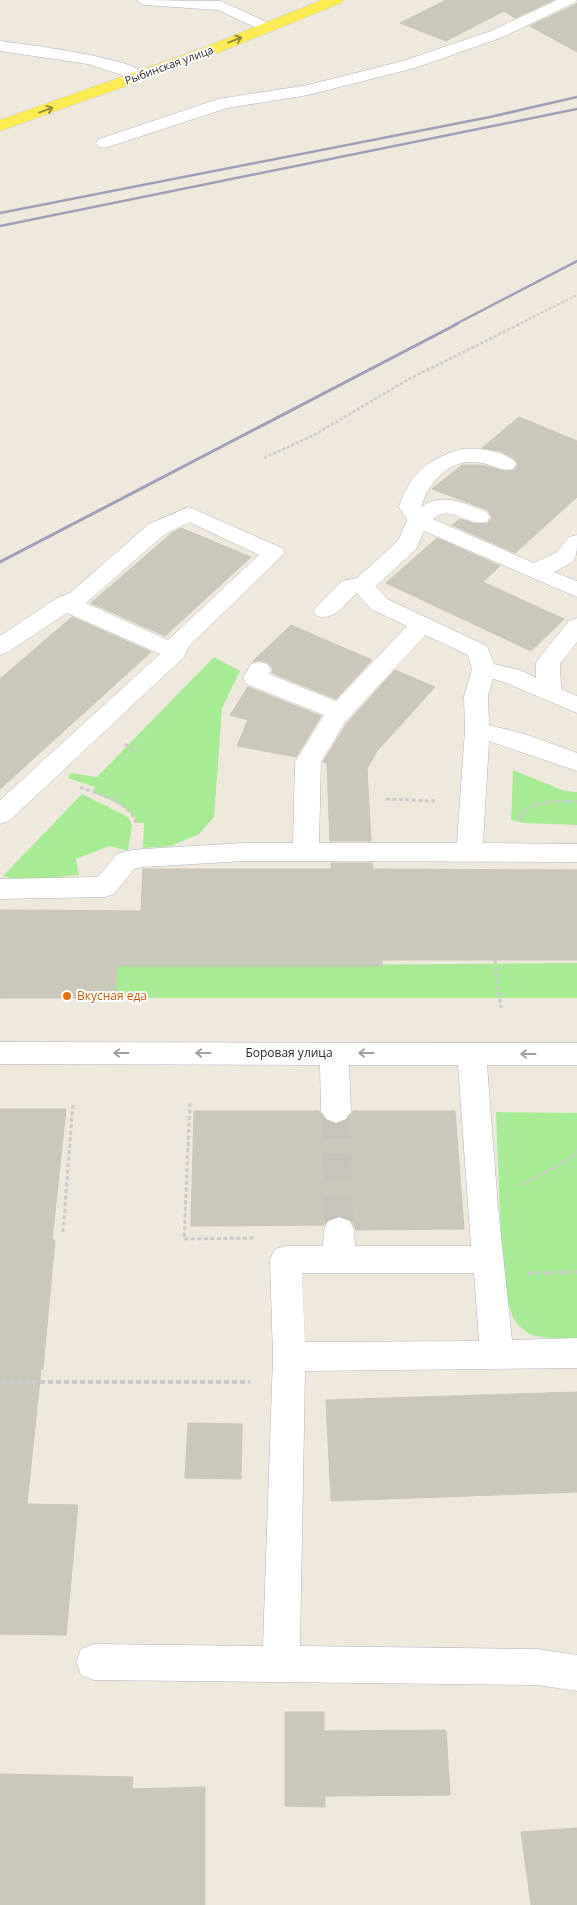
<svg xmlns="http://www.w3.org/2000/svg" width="577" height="1905" viewBox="0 0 577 1905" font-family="'Open Sans',sans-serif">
<rect width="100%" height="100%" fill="#efe9dd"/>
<path fill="#a7eb94" d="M214 657 240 671 222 708 214 817 199 834 171 846 143 848 144 823H138C129 805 110 800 92 792L95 787 68 778 71 773 97 777Z
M513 770 564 791 577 792V825L524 823 511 820Z
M82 794 128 817 132 825 128 851 110 846 76 859 79 875 20 880 3 876Z
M117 961 181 966 577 963V998H115Z
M496 1112 577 1113V1339H555L531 1335 520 1327 513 1318 503 1286Z"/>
<path fill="#cac7bb" stroke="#cbc6b6" d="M446 0H553L515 18 504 11 446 41 400 23Z
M577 3V52L530 26 575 5Z
M519 417 577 441V497L515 553 452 525 460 519 472 523 487 524 492 518 488 510 432 489 462 465H482L504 471 515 470 518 464 513 458 500 451 482 448Z
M181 528 251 557 165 636 91 603 173 532Z
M437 538 500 566 483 582 564 619 531 651 386 583Z
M72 617 151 652 0 789V679Z
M291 625 372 660 336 699 272 673 273 669 267 662 259 660 252 662Z
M395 670 435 687 377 751 367 769 371 841H330L327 763 323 762 347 723Z
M248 687 321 716 296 757 237 746 248 720 230 715Z
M331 863H372L373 869 577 870V960H382V966H117L115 998H0V910L141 911 143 869H331Z
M0 1109H66L52 1240H55L43 1369H41L27 1504 78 1505 66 1635 0 1634Z
M194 1111H319L325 1121 337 1125 348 1120 353 1111H455L464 1229 356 1230 351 1219 340 1215 327 1219 324 1225 191 1226Z
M577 1392V1492L331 1501 326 1400Z
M188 1423 242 1424 241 1479 185 1478Z
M285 1712H324V1731L446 1730 450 1795 325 1796V1807L285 1806Z
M0 1774 133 1777 132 1789 205 1787V1905H0Z
M577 1828V1905H531L521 1832Z"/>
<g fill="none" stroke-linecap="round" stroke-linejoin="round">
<path stroke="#c8c3ba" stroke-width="28" stroke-dasharray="28 14" stroke-linecap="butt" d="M336 1111 339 1230"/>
<defs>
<path id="minor" d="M137 0 221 1 273 25 275 28 273 31 267 33 218 10 145 5 140 3Z
M557 0H577L574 3 503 37 415 68 308 95 227 108 105 148 99 147 96 143 99 139 218 99 308 85 403 61 491 31Z
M0 41C25 44 136 58 148 76L146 79 140 81 88 64 0 51Z
M463 449C479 448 506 450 516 464L513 469C500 472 494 465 482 463 453 456 429 480 421 507 441 491 467 504 487 512L490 517 487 522C466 527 452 503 433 519L534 563 557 552 569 537 577 535C577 562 577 560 554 572L577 581V597L424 531 416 549 376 586 387 599 487 646 494 664 520 670 536 678V663L540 657 569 621 577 618V642L560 664 561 689 577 696V713L504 682 493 679 488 696 489 725 528 735 577 753V771L489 741 483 843 577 844V862L244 861 143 867 134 869 114 894 105 897 0 899V879L98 877 117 854 126 851 143 849 244 843H293L295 762 324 715 246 684 243 678 251 664 259 662 267 664 271 670 269 674 336 701 407 626 371 609 357 593C344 604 336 621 317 616L313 611 342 581 357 578 398 541 407 520 399 507C410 473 430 457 463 449ZM425 635 468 655 472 669 464 696 465 730 457 843H319L321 762 345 722Z
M189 507 282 548 285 553 189 646 184 657 9 821 0 824V800L160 654 67 613 8 652 0 655V636L57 598 70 593 149 524ZM189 522 259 555 168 640 86 603 165 534Z
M0 1042 577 1043V1065H487L498 1207 512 1340 577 1338V1368L305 1371 300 1646 537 1649 577 1655V1691L537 1685 94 1680 81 1675 76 1662 81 1649 94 1644 263 1646 273 1357 270 1259 275 1249 286 1246H323L324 1230 328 1221 339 1217 350 1221 354 1230 355 1246H471L458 1065H349L351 1111 346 1119 336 1123 326 1119 321 1111 320 1065 0 1064ZM302 1273H474L479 1341 305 1342Z"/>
<path id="major" d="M322 0H344L341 3 215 54 0 131V120L203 48Z"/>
</defs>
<use href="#minor" stroke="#b1b2c1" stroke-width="1"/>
<use href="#major" stroke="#ccc" stroke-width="1"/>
<path stroke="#ccc" stroke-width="2" stroke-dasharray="2.5 2" stroke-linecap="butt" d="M517 325 577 295"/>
<path stroke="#ccc" stroke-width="2.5" stroke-dasharray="3 2" stroke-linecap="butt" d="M264 458 314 435 409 379 520 324"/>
<path stroke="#ccc" stroke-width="3" stroke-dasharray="4 2.5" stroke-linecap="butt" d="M125 744 136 753
M80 787C100 795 132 802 137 826
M386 799 435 801
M518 820 529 807 553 801 577 802
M495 960 501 1008
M190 1103 184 1239 254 1238
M521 1185 571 1158 577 1150
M63 1232 73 1103"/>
<path stroke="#ccc" stroke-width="4" stroke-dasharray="5 3" stroke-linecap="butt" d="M528 1273 577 1272
M0 1382H250"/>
<use href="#minor" fill="#fff" fill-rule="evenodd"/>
<use href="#major" fill="#ffec52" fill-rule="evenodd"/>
<path stroke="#9f9fb8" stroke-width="2.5" d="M0 213 490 117 577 97
M0 226 577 109
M454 325 577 261"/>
<path stroke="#9f9fb8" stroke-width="3" d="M0 562 457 324"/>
</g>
<defs><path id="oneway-shaft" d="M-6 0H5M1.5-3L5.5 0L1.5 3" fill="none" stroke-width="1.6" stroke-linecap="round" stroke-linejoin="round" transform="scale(1.25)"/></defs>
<g stroke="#968c3f">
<use href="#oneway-shaft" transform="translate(235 40) rotate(-21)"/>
<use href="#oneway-shaft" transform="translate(46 110) rotate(-20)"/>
</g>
<g stroke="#a0a0a0">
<use href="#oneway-shaft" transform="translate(121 1053) rotate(180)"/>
<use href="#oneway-shaft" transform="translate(203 1053) rotate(-180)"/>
<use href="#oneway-shaft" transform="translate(366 1053) rotate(-180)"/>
<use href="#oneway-shaft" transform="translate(528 1054) rotate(-180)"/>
</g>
<circle fill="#e8710a" stroke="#fff" stroke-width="2" cx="67" cy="996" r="5"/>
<g text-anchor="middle" stroke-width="4" stroke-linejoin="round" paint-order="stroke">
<g font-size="11" fill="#2c2c2c" stroke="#fff">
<text transform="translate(169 65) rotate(-20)" y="4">Рыбинская улица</text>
</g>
<g font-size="12" fill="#c56008" stroke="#fff" text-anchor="start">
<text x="77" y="1000">Вкусная еда</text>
</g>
<g font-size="12" fill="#2c2c2c" stroke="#fff">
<text x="289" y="1057">Боровая улица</text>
</g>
</g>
</svg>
